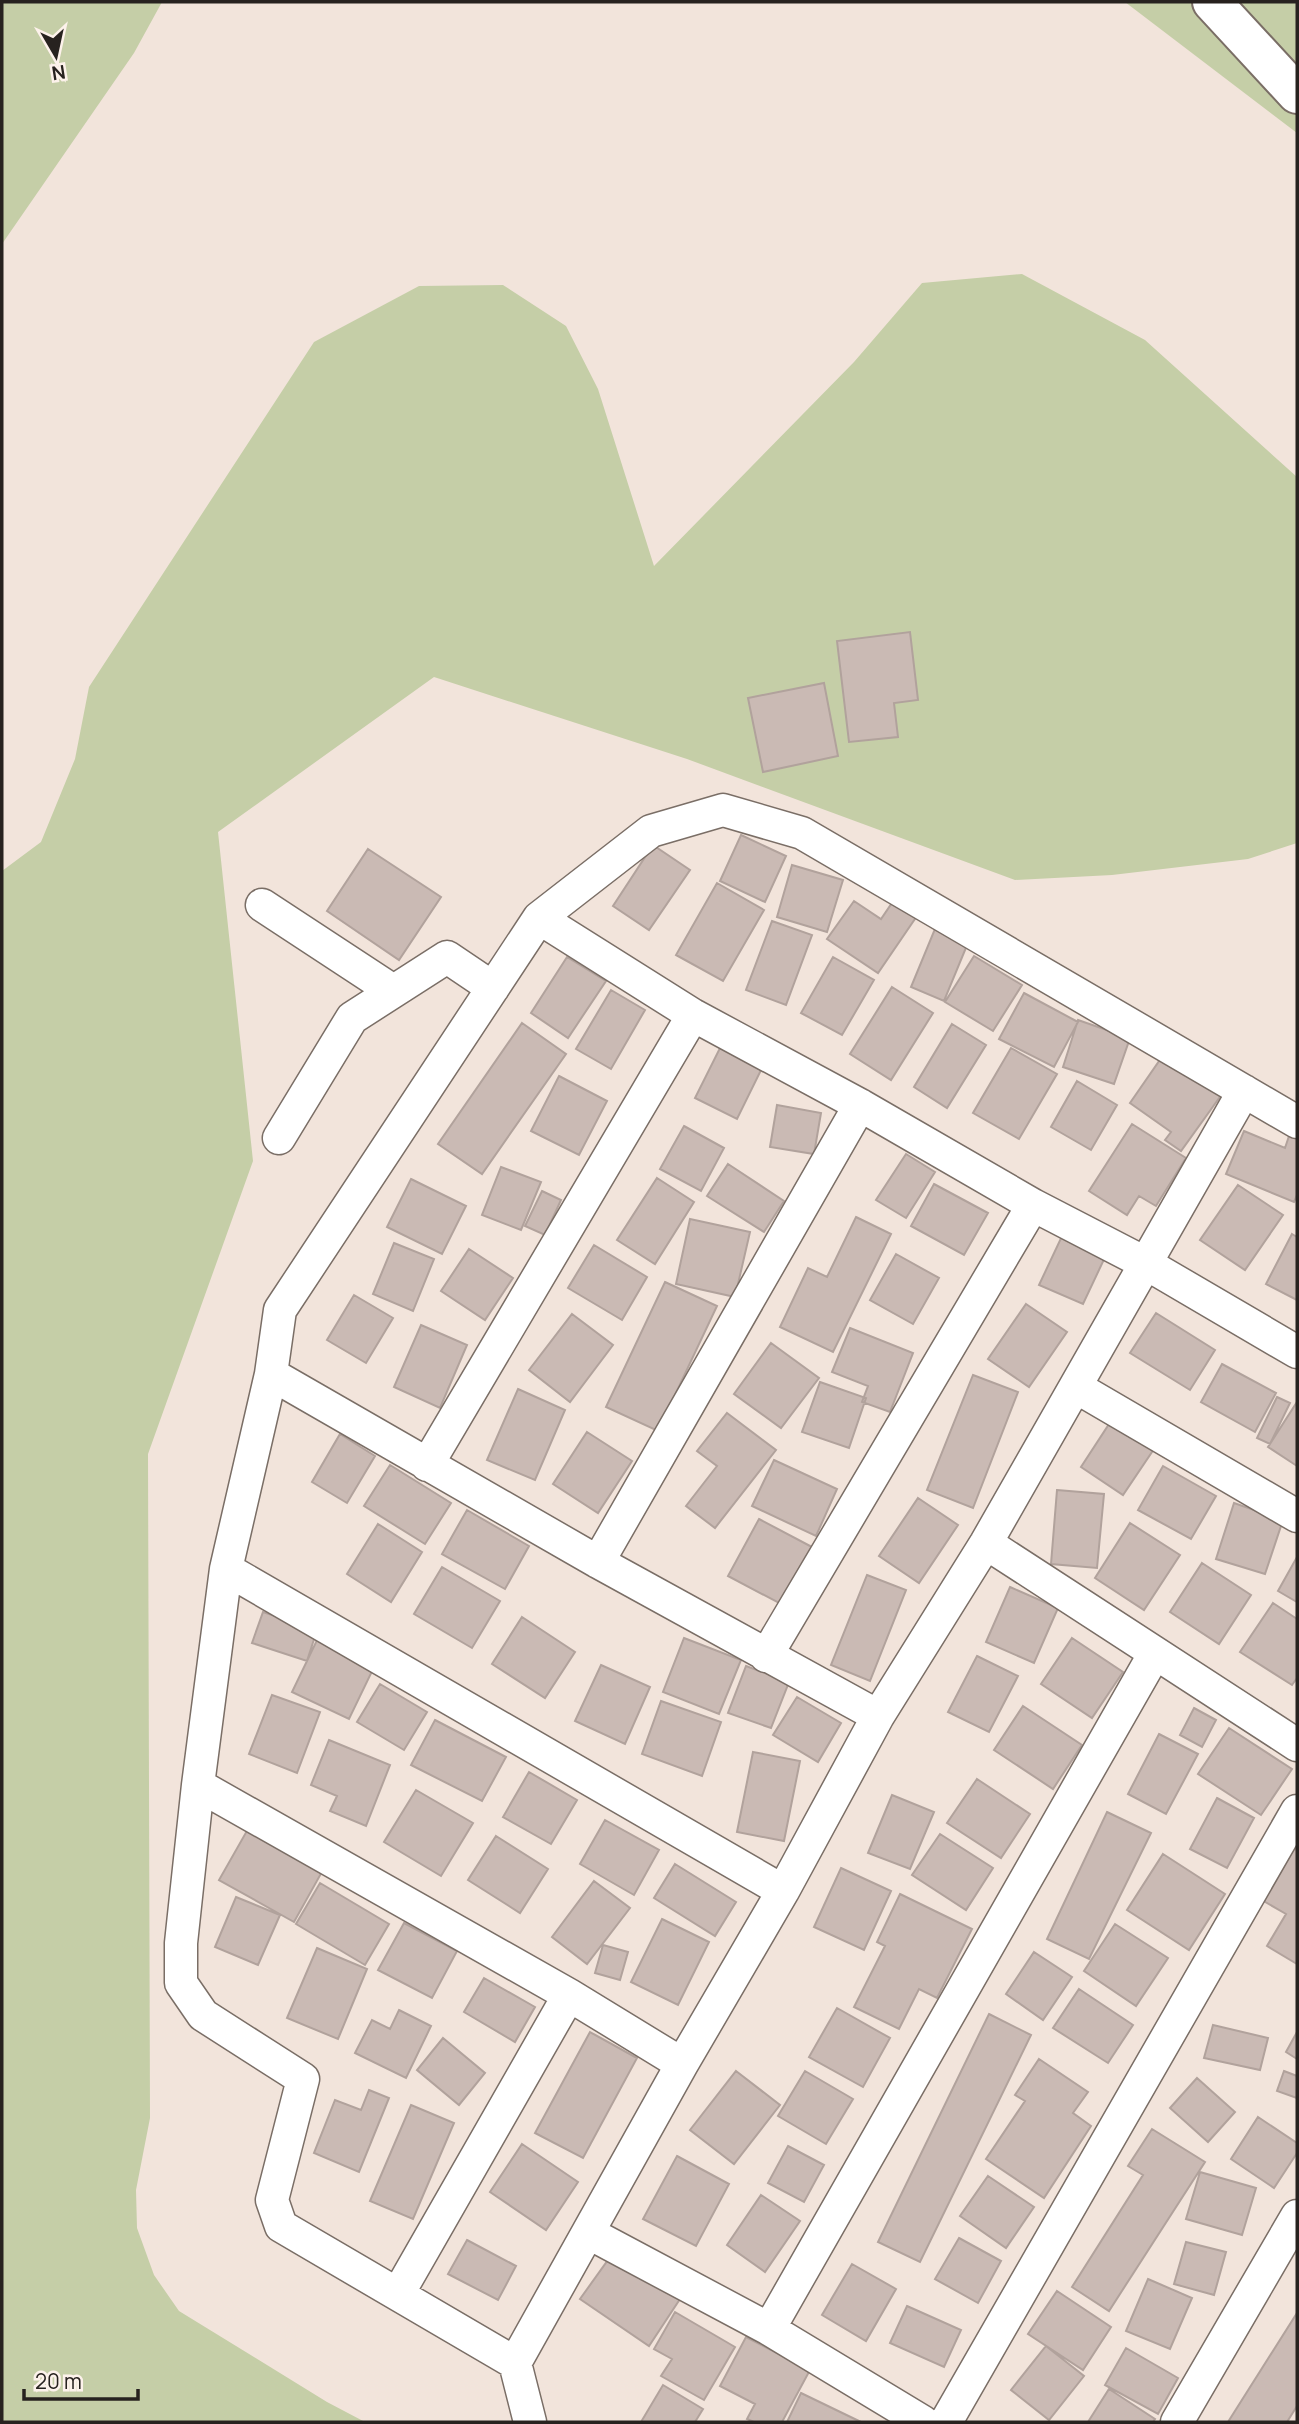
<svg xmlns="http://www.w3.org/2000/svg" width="1299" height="2424" viewBox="0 0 1299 2424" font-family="Manrope,sans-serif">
<rect width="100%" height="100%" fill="#f2e4db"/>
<path fill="#c5cea7" d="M2 2H162L134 53 2 244Z
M1125 2H1297V133Z
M1022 274 1145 340 1297 477V843L1248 859 1112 875 1015 880 687 759 434 677 218 832 253 1161 148 1454 150 2118 136 2190 137 2228 154 2275 179 2311 327 2402 365 2422H2V871L41 842 75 759 89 687 314 342 419 286 503 285 566 326 598 389 654 566 854 362 922 283Z"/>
<path fill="#cabab4" stroke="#b1a29c" stroke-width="2" d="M910 632 918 700 894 703 898 737 849 742 837 641Z
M824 683 838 756 763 772 748 698Z
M741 835 786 856 765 902 720 881Z
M653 845 690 870 649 930 613 906Z
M368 849 441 897 399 960 327 911Z
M792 865 843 880 827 932 777 917Z
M717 883 764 910 723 981 676 955Z
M896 897 919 913 878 973 827 939 854 901 881 919Z
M772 921 812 935 786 1005 746 990Z
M937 924 970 938 944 1001 911 987Z
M974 956 1022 985 993 1031 945 1002Z
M567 957 606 981 568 1038 531 1013Z
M833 957 874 980 842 1035 801 1013Z
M892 987 933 1013 891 1080 850 1054Z
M611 990 645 1010 611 1069 576 1049Z
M1024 993 1078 1022 1054 1067 999 1039Z
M1078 1020 1130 1038 1114 1084 1063 1067Z
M522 1023 566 1054 482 1174 438 1144Z
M952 1024 986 1045 947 1108 914 1087Z
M722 1044 764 1064 737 1119 695 1098Z
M1011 1048 1057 1074 1019 1139 973 1113Z
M1164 1054 1222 1094 1181 1151 1165 1140 1171 1132 1130 1103Z
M559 1076 607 1101 579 1155 531 1131Z
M1077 1081 1117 1105 1091 1150 1051 1127Z
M777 1105 821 1113 814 1154 770 1147Z
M1132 1124 1186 1158 1156 1206 1139 1196 1127 1215 1089 1191Z
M684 1126 724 1148 701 1191 660 1169Z
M1244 1131 1285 1148 1290 1133 1297 1136V1195L1294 1202 1226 1174Z
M906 1154 935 1172 906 1218 876 1200Z
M728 1164 784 1201 764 1232 707 1196Z
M501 1167 541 1182 521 1230 482 1215Z
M657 1178 694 1202 655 1264 617 1240Z
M411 1179 466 1206 442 1254 387 1227Z
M934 1184 988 1213 964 1255 911 1226Z
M1238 1185 1283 1215 1245 1270 1200 1240Z
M542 1191 561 1200 545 1235 525 1226Z
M856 1217 891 1234 833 1352 780 1327 808 1268 827 1277Z
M690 1219 750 1232 735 1297 676 1284Z
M1063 1234 1107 1253 1083 1304 1039 1285Z
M1292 1234 1297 1237V1300L1266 1284Z
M394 1243 434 1259 413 1311 373 1294Z
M594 1245 647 1277 622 1320 568 1288Z
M469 1249 513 1278 485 1320 441 1291Z
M896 1254 939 1278 913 1324 870 1300Z
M665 1282 717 1306 658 1431 606 1407Z
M354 1295 393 1318 366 1363 327 1340Z
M1026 1304 1067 1332 1029 1387 988 1359Z
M1156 1313 1215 1350 1190 1390 1130 1353Z
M572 1314 613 1345 570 1402 529 1370Z
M421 1325 467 1345 440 1408 394 1387Z
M850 1328 913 1353 890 1412 862 1402 868 1386 832 1372Z
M771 1343 819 1378 781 1428 734 1394Z
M1222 1364 1276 1393 1255 1432 1201 1402Z
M973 1375 1018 1392 973 1508 927 1490Z
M820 1382 866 1398 849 1448 802 1432Z
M518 1389 565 1410 535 1480 487 1460Z
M1277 1397 1290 1403 1270 1444 1257 1438Z
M1297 1402V1466L1268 1447Z
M727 1413 776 1450 715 1528 686 1506 717 1466 697 1451Z
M1113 1418 1156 1446 1123 1495 1081 1467Z
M587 1432 632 1461 598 1513 553 1484Z
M340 1434 375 1456 347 1503 312 1482Z
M774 1460 837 1489 816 1536 752 1506Z
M390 1465 451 1503 425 1544 364 1506Z
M1163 1466 1216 1496 1191 1539 1138 1510Z
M1057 1490 1104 1494 1097 1568 1051 1564Z
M918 1498 958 1525 919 1583 879 1556Z
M1234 1503 1283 1520 1265 1574 1216 1559Z
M467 1510 529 1546 505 1589 442 1554Z
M759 1519 812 1547 781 1604 728 1576Z
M1130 1523 1180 1555 1144 1610 1095 1578Z
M378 1524 422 1552 391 1602 347 1574Z
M1297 1557V1602L1278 1591Z
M1202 1563 1251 1595 1219 1644 1170 1612Z
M442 1567 500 1601 472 1648 414 1614Z
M867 1575 906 1590 870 1681 831 1665Z
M1010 1587 1058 1608 1034 1663 986 1642Z
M1273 1603 1297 1619V1678L1292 1685 1240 1652Z
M263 1612 317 1630 307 1661 252 1643Z
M522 1617 575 1652 545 1698 492 1664Z
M319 1636 376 1663 349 1719 292 1692Z
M684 1638 741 1660 719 1714 663 1692Z
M1072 1638 1123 1672 1092 1718 1041 1684Z
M977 1656 1018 1676 989 1732 948 1712Z
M601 1665 650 1687 625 1744 575 1721Z
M746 1666 789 1682 771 1728 728 1713Z
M380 1684 427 1712 404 1750 357 1722Z
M272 1695 320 1712 297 1773 249 1754Z
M797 1697 841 1723 818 1762 773 1735Z
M661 1701 721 1722 702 1776 642 1754Z
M1023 1706 1082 1745 1053 1789 994 1750Z
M1194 1708 1216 1720 1202 1747 1180 1735Z
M435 1720 506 1757 482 1801 411 1765Z
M1229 1728 1292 1769 1261 1815 1198 1774Z
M1159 1734 1198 1754 1166 1814 1128 1794Z
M329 1740 390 1765 366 1826 330 1811 337 1796 311 1785Z
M753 1752 800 1761 784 1841 737 1832Z
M529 1772 577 1800 551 1844 503 1817Z
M977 1779 1030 1814 1001 1858 947 1823Z
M416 1790 473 1823 441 1876 384 1842Z
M892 1795 934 1812 910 1869 868 1853Z
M1217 1798 1254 1818 1227 1868 1190 1849Z
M1107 1812 1151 1833 1089 1959 1047 1939Z
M605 1820 659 1850 634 1895 580 1864Z
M248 1829 323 1870 294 1922 219 1880Z
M940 1834 993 1868 966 1910 912 1875Z
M496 1836 548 1869 520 1913 468 1880Z
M1291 1847 1297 1850V1964L1267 1946 1286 1914 1260 1899Z
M1163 1854 1225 1894 1189 1950 1127 1910Z
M675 1864 736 1902 715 1936 654 1898Z
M841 1868 891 1891 864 1950 814 1927Z
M594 1881 630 1908 587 1964 552 1937Z
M320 1883 389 1924 365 1965 296 1924Z
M900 1894 972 1929 937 1998 919 1989 899 2029 854 2007 885 1946 877 1942Z
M236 1897 280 1915 258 1965 215 1947Z
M662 1919 709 1942 678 2005 631 1982Z
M404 1923 457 1951 432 1998 378 1970Z
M1115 1924 1168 1958 1136 2006 1084 1971Z
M603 1945 628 1952 620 1980 595 1973Z
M317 1948 367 1969 338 2039 287 2018Z
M1034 1952 1072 1977 1043 2020 1006 1994Z
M484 1978 535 2007 515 2042 464 2012Z
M1079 1989 1133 2025 1108 2063 1053 2028Z
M837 2008 890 2038 863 2087 809 2057Z
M399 2010 431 2026 406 2078 355 2053 372 2020 390 2029Z
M989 2014 1031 2035 920 2262 878 2242Z
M1213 2025 1268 2038 1260 2070 1204 2058Z
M590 2032 637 2058 583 2158 535 2133Z
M1297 2032V2059L1286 2052Z
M443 2038 485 2073 459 2105 417 2070Z
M1039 2059 1088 2092 1073 2113 1091 2126 1044 2198 986 2159 1025 2101 1015 2095Z
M736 2071 780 2105 734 2164 690 2130Z
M805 2071 853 2099 826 2144 778 2116Z
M1284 2071 1297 2076V2098L1277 2091Z
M1197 2078 1235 2112 1208 2142 1170 2108Z
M369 2090 389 2098 359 2172 314 2153 335 2100 361 2110Z
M411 2105 454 2123 413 2219 370 2201Z
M1258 2117 1297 2143V2153L1274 2188 1231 2159Z
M1152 2129 1205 2162 1109 2311 1072 2287 1143 2175 1128 2166Z
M522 2144 578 2182 546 2230 490 2192Z
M788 2146 824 2165 804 2202 768 2183Z
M677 2156 729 2184 696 2246 643 2219Z
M1200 2172 1256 2188 1242 2235 1186 2219Z
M988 2176 1034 2207 1006 2248 960 2216Z
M761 2195 800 2221 765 2272 727 2245Z
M959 2238 1001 2261 978 2303 935 2279Z
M467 2240 516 2266 498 2300 448 2274Z
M1186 2242 1226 2252 1214 2295 1174 2284Z
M613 2253 680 2299 649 2346 580 2299Z
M852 2264 896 2289 866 2341 822 2315Z
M1148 2279 1192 2298 1170 2349 1126 2331Z
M1057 2291 1111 2327 1083 2370 1028 2334Z
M907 2306 961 2330 944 2367 890 2343Z
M675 2312 735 2347 704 2400 661 2376 672 2359 654 2349Z
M1297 2313V2406L1287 2422H1228Z
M746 2337 810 2370 782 2422H754L747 2419 755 2404 720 2386Z
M1046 2346 1084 2376 1049 2420 1011 2390Z
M1126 2348 1178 2378 1158 2414 1105 2385Z
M663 2385 703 2409 695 2422H641Z
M1109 2389 1155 2419 1153 2422H1088Z
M801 2393 861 2422H787Z"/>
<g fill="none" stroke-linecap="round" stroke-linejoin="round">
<defs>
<path id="minor" d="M262 905 393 991
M539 918 693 1015 860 1105 1033 1205 1145 1263 1297 1352
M279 1138 352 1018 447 957 493 988
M271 1374 598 1562 878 1716
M1076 1387 1297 1516
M427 1465 693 1015
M986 1543 1297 1745
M598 1562 860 1105
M226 1569 783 1891
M766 1656 1033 1205
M198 1785 569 1995 682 2064
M589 2233 769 2329 923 2422
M398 2294 569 1995
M769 2329 1155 1653
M515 2363 682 2064 783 1891 878 1716 986 1543 1244 1091
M530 2422 515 2363 281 2226 272 2200 303 2079 203 2015 181 1983V1943L198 1785 226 1569 271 1374 280 1310 539 918 651 831 723 810 802 833 1297 1122
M946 2422 1297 1811
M1177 2422 1297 2216"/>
<path id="tertiary" d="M1212 2 1297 94"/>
</defs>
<use href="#minor" stroke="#7a6e66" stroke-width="35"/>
<use href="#tertiary" stroke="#7a6e66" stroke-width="42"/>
<use href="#minor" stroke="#fff" stroke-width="32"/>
<use href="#tertiary" stroke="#fff" stroke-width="38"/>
</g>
<rect width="1299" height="2424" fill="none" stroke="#27221f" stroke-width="7"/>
<g transform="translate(56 56) rotate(171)" stroke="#fdf2eb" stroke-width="5" paint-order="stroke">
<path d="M0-5L12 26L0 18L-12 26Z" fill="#27221f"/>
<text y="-10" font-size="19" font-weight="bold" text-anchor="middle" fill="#27221f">N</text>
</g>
<path d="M24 2389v10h114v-10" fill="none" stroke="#27221f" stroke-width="3.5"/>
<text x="35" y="2389" font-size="21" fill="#27221f" stroke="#fdf2eb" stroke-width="5" paint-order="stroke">20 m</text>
</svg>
